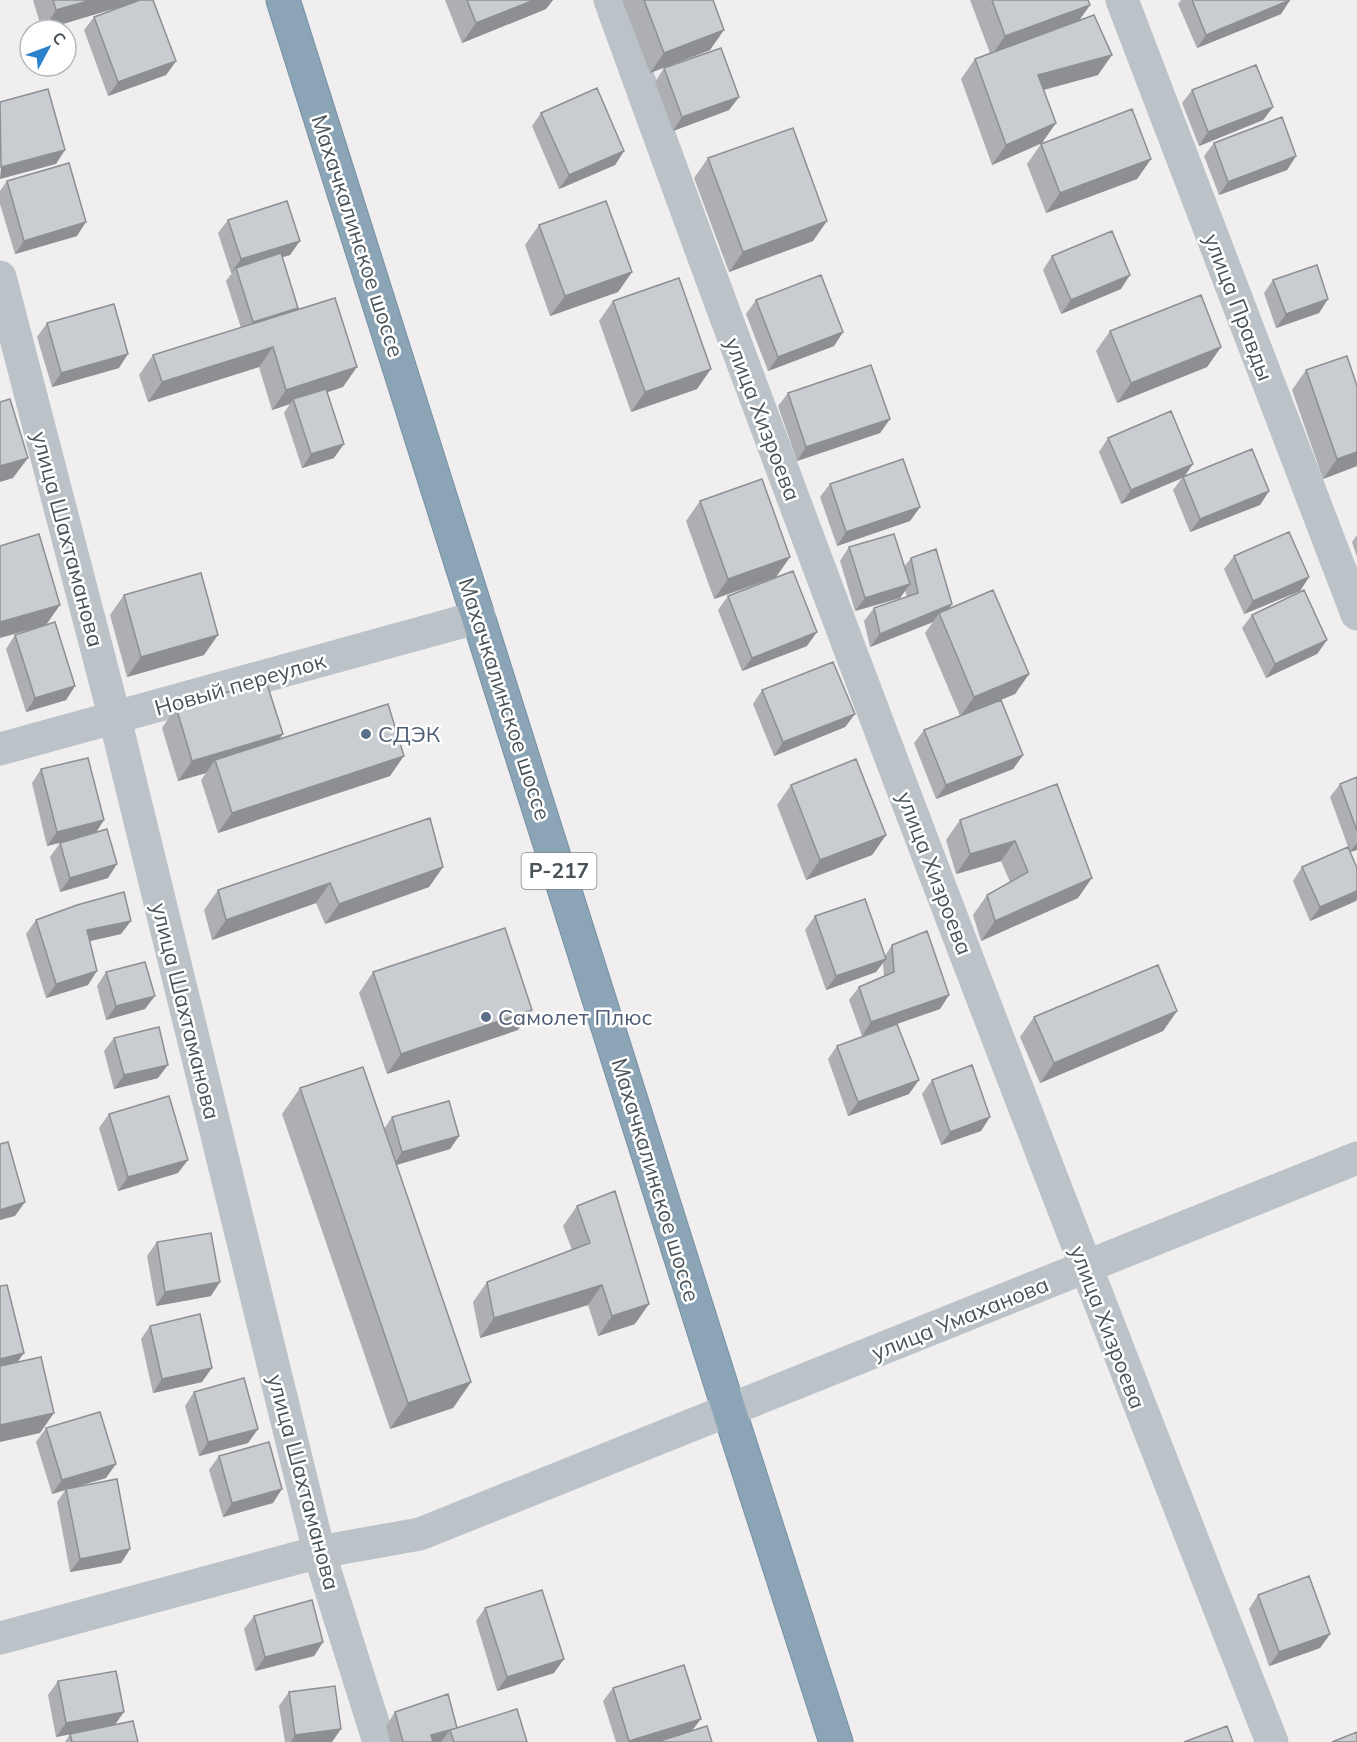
<svg xmlns="http://www.w3.org/2000/svg" width="1357" height="1742" viewBox="0 0 1357 1742" font-family="Mulish,sans-serif">
<rect width="100%" height="100%" fill="#f0eeee"/>
<g fill="none" stroke-linecap="round" stroke-linejoin="round">
<defs>
<path id="highway" d="M283 0 729 1410 836 1742"/>
</defs>
<use href="#highway" stroke="#7690a3" stroke-width="35"/>
<path stroke="#bbc3c9" stroke-width="33" d="M610 0C821 584 1044 1164 1272 1742
M1122 0 1357 614
M0 277 115 719 319 1552 379 1742
M0 749 479 617
M0 1638 319 1552 420 1534 1357 1158"/>
<use href="#highway" stroke="#8ba5b7" stroke-width="33"/>
</g>
<path fill="#adafb3" d="M33 0H153L176 61 166 75 108 96 84 30 94 17 122 6 42 30Z
M445 0H553L546 9 462 43Z
M622 0H713L710 50 650 73Z
M970 0H1088L1090 5 1079 20 1098 75 1044 90 1042 143 992 165 961 79 975 59 990 53Z
M1181 0H1290L1281 14 1197 48 1178 4Z
M664 68 739 97 729 110 673 131 655 82Z
M1192 90 1273 107 1263 120 1199 146 1182 103Z
M541 113 624 151 615 165 559 189 532 126Z
M1214 143 1296 156 1287 170 1219 195 1204 156Z
M1041 144 1151 159 1137 179 1046 213 1027 164Z
M708 158 813 241 729 272 694 178Z
M7 181 77 236 15 254 0 204V191Z
M228 220 290 255 282 257 296 310 343 387 327 392 334 458 302 468 284 413 290 404 272 410 259 367 148 402 139 375 153 355 241 328 226 281 232 273H231L218 233Z
M539 225 632 272 618 292 550 316 525 245Z
M1052 256 1121 289 1061 314 1043 270Z
M1273 280 1328 299 1319 313 1276 328 1264 293Z
M756 300 843 332 834 346 768 371 746 314Z
M613 301 697 389 631 412 599 321Z
M47 323 119 368 52 387 37 337Z
M1110 331 1221 347 1207 367 1117 403 1096 351Z
M1306 370 1357 386V466L1323 479 1292 390Z
M788 393 890 419 880 433 797 461 778 406Z
M1108 438 1185 476 1269 491 1260 505 1190 532 1173 490 1182 478 1121 504 1099 452Z
M830 484 920 507 910 521 837 546 820 497Z
M700 501 790 557 776 577 714 599 686 521Z
M1357 535V557L1352 542Z
M849 547 904 567 911 558 952 604 949 609 1029 674 1015 694 994 702 1023 755 1013 769 936 799 914 743 924 730 960 716 925 633 933 622 870 647 864 621 874 608 907 597 905 590 900 598 855 611 840 561Z
M1234 556 1309 577 1300 591 1244 614 1224 569Z
M124 595 204 655 127 677 110 615Z
M728 596 807 646 742 671 718 610Z
M1252 615 1327 640 1317 654 1266 678 1242 628Z
M15 635 75 686 66 700 26 712 6 649Z
M762 690 855 714 845 727 774 756 753 704Z
M176 707 279 739 390 776 218 833 201 780 206 773 178 781 162 728Z
M41 769 104 820 95 833 108 878 60 892 50 857 60 843 70 840 47 846 32 783Z
M1357 777V850L1350 852 1330 797 1340 784Z
M1057 784 1078 898 981 941 973 915 987 895 1010 882 1001 861 956 874 946 840 960 820Z
M791 785 886 835 872 855 806 880 777 805Z
M443 867 429 887 325 924 316 903 212 940 204 910 218 890Z
M1302 867 1357 868V899L1356 901 1310 921 1293 881Z
M815 916 885 956 892 945 949 995 940 1009 862 1036 849 1000 859 987 884 976 883 963 876 972 826 990 805 930Z
M36 920 121 934 89 941 88 985 46 998 26 934Z
M106 972 145 1009 106 1020 97 986Z
M373 972 532 1010 518 1030 387 1074 359 993Z
M1177 1011 1163 1031 1040 1083 1020 1037 1034 1017Z
M114 1038 158 1078 114 1089 104 1051Z
M837 1046 909 1094 848 1116 828 1059Z
M932 1080 981 1131 941 1145 922 1094Z
M300 1088 384 1129 392 1117 459 1136 450 1149 396 1165 471 1382 453 1408 390 1429 282 1114Z
M109 1114 178 1173 118 1191 99 1128Z
M577 1206 635 1324 598 1336 588 1305 480 1338 473 1302 487 1282 572 1250 563 1226Z
M157 1242 211 1296 156 1306 147 1256Z
M150 1326 202 1382 153 1393 141 1339Z
M194 1392 258 1429 248 1443 199 1456 185 1406Z
M46 1428 106 1478 72 1488 130 1549 121 1563 70 1572 57 1502 66 1489 52 1494 36 1442Z
M219 1456 273 1503 223 1517 209 1470Z
M1258 1595 1330 1634 1320 1648 1269 1666 1249 1609Z
M485 1608 554 1673 497 1691 476 1621Z
M254 1616 323 1642 314 1656 255 1671 244 1629Z
M58 1681 116 1724 138 1742H65L70 1734 56 1737 48 1695Z
M613 1688 692 1731 712 1742H616L603 1701Z
M289 1692 332 1742H285L279 1706Z
M395 1712 457 1728 527 1742H390L386 1726Z"/>
<path fill="#8d8f92" d="M91 0H143L43 30 56 10Z
M534 0H553L546 9 462 43 476 23Z
M1290 0 1281 14 1197 48 1206 35Z
M1090 5 1076 25 991 56 1005 36Z
M724 30 710 50 650 73 664 53Z
M1112 55 1098 75 1024 95 1038 75Z
M176 61 166 75 108 96 118 82Z
M739 97 729 110 673 131 682 117Z
M1273 107 1263 120 1199 146 1208 132Z
M1056 123 1042 143 992 165 1006 145Z
M65 150 56 164 0 179 1 167Z
M624 151 615 165 559 189 569 175Z
M1296 156 1287 170 1219 195 1228 182Z
M1151 159 1137 179 1046 213 1060 193Z
M827 221 813 241 729 272 743 252Z
M86 222 77 236 15 254 24 241Z
M300 241 290 255 237 271 236 268 231 273 241 259Z
M632 272 618 292 550 316 565 296Z
M1130 275 1121 289 1061 314 1071 300Z
M1328 299 1319 313 1276 328 1286 314Z
M298 308 288 322 243 336 253 322Z
M843 332 834 346 768 371 778 357Z
M273 347 259 367 148 402 162 382Z
M1221 347 1207 367 1117 403 1131 383Z
M128 354 119 368 52 387 61 373Z
M357 367 343 387 295 403 293 399 290 404 272 410 286 390Z
M711 369 697 389 631 412 645 392Z
M890 419 880 433 797 461 806 447Z
M344 444 334 458 302 468 311 454Z
M1357 452V466L1323 479 1337 459Z
M28 458 13 478 0 482V466Z
M1193 464 1184 477H1183L1182 478 1121 504 1131 490Z
M1269 491 1260 505 1190 532 1200 519Z
M920 507 910 521 837 546 846 532Z
M790 557 776 577 714 599 728 579Z
M1309 577 1300 591 1244 614 1253 601Z
M910 584 900 598 855 611 865 598Z
M952 604 943 618 939 613 933 622 870 647 880 634Z
M60 605 46 625 0 638V622Z
M817 632 807 646 742 671 752 658Z
M218 635 204 655 127 677 141 657Z
M1327 640 1317 654 1266 678 1275 664Z
M1029 674 1015 694 960 717 974 697Z
M75 686 66 700 26 712 35 698Z
M855 714 845 727 774 756 783 742Z
M283 734 269 754 215 760 206 773 178 781 192 761Z
M1023 755 1013 769 936 799 946 785Z
M404 756 390 776 218 833 232 813Z
M104 820 95 834 47 846 57 832Z
M886 835 872 855 806 880 820 860Z
M1015 841 1001 861 956 874 970 854Z
M1357 843V850L1350 852Z
M117 864 108 878 60 892 70 878Z
M443 867 429 887 325 924 339 904Z
M1092 878 1078 898 981 941 995 921Z
M330 883 316 903 212 940 226 920Z
M1357 891V899L1356 901 1310 921 1320 907Z
M131 921 121 934 77 944 87 930Z
M886 959 876 972 826 990 836 976Z
M97 971 88 985 46 998 56 984Z
M949 995 940 1009 862 1036 871 1022Z
M155 996 145 1009 106 1020 116 1006Z
M532 1010 518 1030 387 1074 401 1054Z
M1177 1011 1163 1031 1040 1083 1054 1063Z
M168 1065 158 1078 114 1089 124 1075Z
M919 1080 909 1094 848 1116 858 1102Z
M990 1117 981 1131 941 1145 950 1132Z
M459 1136 450 1149 393 1166 402 1152Z
M188 1160 178 1173 118 1191 128 1177Z
M25 1202 15 1216 0 1220V1210Z
M220 1282 211 1296 156 1306 165 1292Z
M602 1285 588 1305 480 1338 494 1318Z
M649 1304 635 1324 598 1336 612 1316Z
M24 1353 14 1367 0 1370V1359Z
M212 1368 202 1382 153 1393 162 1379Z
M471 1382 453 1408 390 1429 408 1403Z
M54 1413 40 1433 0 1442V1425Z
M258 1429 248 1443 199 1456 208 1442Z
M116 1464 106 1478 52 1494 62 1480Z
M282 1489 273 1503 223 1517 232 1503Z
M130 1549 121 1563 70 1572 80 1559Z
M1330 1634 1320 1648 1269 1666 1279 1652Z
M323 1642 314 1656 255 1671 265 1657Z
M564 1659 554 1673 497 1691 507 1677Z
M124 1712 114 1726 56 1737 66 1723Z
M701 1719 691 1732 660 1742H628L629 1741Z
M341 1729 332 1742H291L295 1735Z
M450 1730 441 1742H426L431 1735Z"/>
<path fill="#c9ccd0" stroke="#8d8f92" stroke-width="1.5" d="M53 0H91L56 10Z
M140 0H153L176 61 118 82 94 17Z
M467 0H534L476 23Z
M644 0H713L724 30 664 53Z
M992 0H1088L1090 5 1005 36Z
M1192 0H1290L1206 35Z
M1094 15 1112 55 1038 75 1056 123 1006 145 975 59Z
M721 48 739 97 682 117 664 68Z
M1256 65 1273 107 1208 132 1192 90Z
M597 88 624 151 569 175 541 113Z
M48 89 65 150 1 167 0 102Z
M1132 109 1151 159 1060 193 1041 144Z
M1282 117 1296 156 1228 182 1214 143Z
M793 128 827 221 743 252 708 158Z
M69 163 86 222 24 241 7 181Z
M287 201 300 241 241 259 228 220Z
M606 201 632 272 565 296 539 225Z
M1112 231 1130 275 1071 300 1052 256Z
M281 253 298 308 253 322 236 268Z
M1317 265 1328 299 1286 314 1273 280Z
M821 275 843 332 778 357 756 300Z
M679 278 711 369 645 392 613 301Z
M1201 295 1221 347 1131 383 1110 331Z
M335 298 357 367 286 390 273 347 162 382 153 355Z
M114 304 128 354 61 373 47 323Z
M1347 356 1357 386V452L1337 459 1306 370Z
M871 365 890 419 806 447 788 393Z
M326 389 344 444 311 454 293 399Z
M10 399 28 458 0 466V402Z
M1171 411 1193 464 1131 490 1108 438Z
M1252 449 1269 491 1200 519 1183 477Z
M903 459 920 507 846 532 830 484Z
M762 479 790 557 728 579 700 501Z
M1289 532 1309 577 1253 601 1234 556Z
M39 534 60 605 0 622V546Z
M894 534 910 584 865 598 849 547Z
M936 549 952 604 880 634 874 608 918 593 911 558Z
M793 571 817 632 752 658 728 596Z
M201 573 218 635 141 657 124 595Z
M993 590 1029 674 974 697 939 613Z
M1304 590 1327 640 1275 664 1252 615Z
M55 622 75 686 35 698 15 635Z
M833 662 855 714 783 742 762 690Z
M266 681 283 734 192 761 176 707Z
M1001 700 1023 755 946 785 924 730Z
M388 704 404 756 232 813 215 760Z
M88 758 104 820 57 832 41 769Z
M856 759 886 835 820 860 791 785Z
M1357 777V831L1340 784Z
M1057 784 1092 878 995 921 987 895 1028 872 1015 841 970 854 960 820Z
M430 818 443 867 339 904 330 883 226 920 218 890Z
M107 829 117 864 70 878 60 843Z
M1348 847 1357 868V891L1320 907 1302 867Z
M124 892 131 921 87 930 97 971 56 984 36 920 77 905Z
M865 899 886 959 836 976 815 916Z
M505 928 532 1010 401 1054 373 972Z
M927 931 949 995 871 1022 859 987 894 972 892 945Z
M145 962 155 996 116 1006 106 972Z
M1158 965 1177 1011 1054 1063 1034 1017Z
M897 1024 919 1080 858 1102 837 1046Z
M159 1027 168 1065 124 1075 114 1038Z
M972 1065 990 1117 950 1132 932 1080Z
M363 1067 471 1382 408 1403 300 1088Z
M169 1096 188 1160 128 1177 109 1114Z
M449 1101 459 1136 402 1152 392 1117Z
M8 1142 25 1202 0 1210V1144Z
M615 1191 649 1304 612 1316 602 1285 494 1318 487 1282 590 1243 577 1206Z
M211 1233 220 1282 165 1292 157 1242Z
M7 1285 24 1353 0 1359V1286Z
M200 1314 212 1368 162 1379 150 1326Z
M41 1357 54 1413 0 1425V1366Z
M244 1378 258 1429 208 1442 194 1392Z
M100 1412 116 1464 62 1480 46 1428Z
M269 1442 282 1489 232 1503 219 1456Z
M117 1479 130 1549 80 1559 66 1489Z
M1309 1576 1330 1634 1279 1652 1258 1595Z
M542 1590 564 1659 507 1677 485 1608Z
M312 1600 323 1642 265 1657 254 1616Z
M684 1665 701 1719 629 1741 613 1688Z
M116 1671 124 1712 66 1723 58 1681Z
M335 1686 341 1729 295 1735 289 1692Z
M448 1694 457 1728 431 1735 433 1742H403L395 1712Z
M517 1709 527 1742H454L450 1730Z
M133 1721 138 1742H72L70 1734Z
M707 1726 712 1742H657Z
M1227 1726 1233 1742H1184Z
M1357 1732V1742H1332Z"/>
<g fill="#5c6f8a" stroke="#fff" stroke-width="2">
<circle cx="366" cy="734" r="6"/>
<circle cx="486" cy="1017" r="6"/>
</g>
<g text-anchor="middle" stroke-width="5" stroke-linejoin="round" paint-order="stroke">
<rect fill="#fff" stroke="#7f878b" stroke-width="1.5" x="521.5" y="853" width="75" height="36" rx="4.5"/>
<g font-size="21" font-weight="bold" fill="#485359">
<text x="559" y="878">Р-217</text>
</g>
<g font-size="22" fill="#485359" stroke="#fff">
<text transform="translate(358 236) rotate(72)" y="8">Махачкалинское шоссе</text>
<text transform="translate(1239 307) rotate(69)" y="8">улица Правды</text>
<text transform="translate(763 419) rotate(69)" y="8">улица Хизроева</text>
<text transform="translate(68 539) rotate(75)" y="8">улица Шахтаманова</text>
<text transform="translate(240 684) rotate(-16)" y="8">Новый переулок</text>
<text transform="translate(505 699) rotate(72)" y="8">Махачкалинское шоссе</text>
<text transform="translate(935 873) rotate(69)" y="8">улица Хизроева</text>
<text transform="translate(186 1011) rotate(76)" y="8">улица Шахтаманова</text>
<text transform="translate(656 1180) rotate(73)" y="8">Махачкалинское шоссе</text>
<text transform="translate(960 1318) rotate(-22)" y="8">улица Умаханова</text>
<text transform="translate(1108 1327) rotate(69)" y="8">улица Хизроева</text>
<text transform="translate(304 1482) rotate(75)" y="8">улица Шахтаманова</text>
</g>
<g font-size="22" fill="#4e5e75" stroke="#fff" text-anchor="start">
<text x="378" y="742">СДЭК</text>
<text x="498" y="1025">Самолет Плюс</text>
</g>
</g>
<g transform="translate(48 48) rotate(49)"><circle r="28" fill="#ffffff" stroke="#b6babd" stroke-width="1.5"/>
<path d="M0-4.5L10 22L0 15L-10 22Z" fill="#2c81cc"/>
<text y="-9" font-size="16" font-weight="bold" text-anchor="middle" fill="#485359">С</text>
</g>
</svg>
